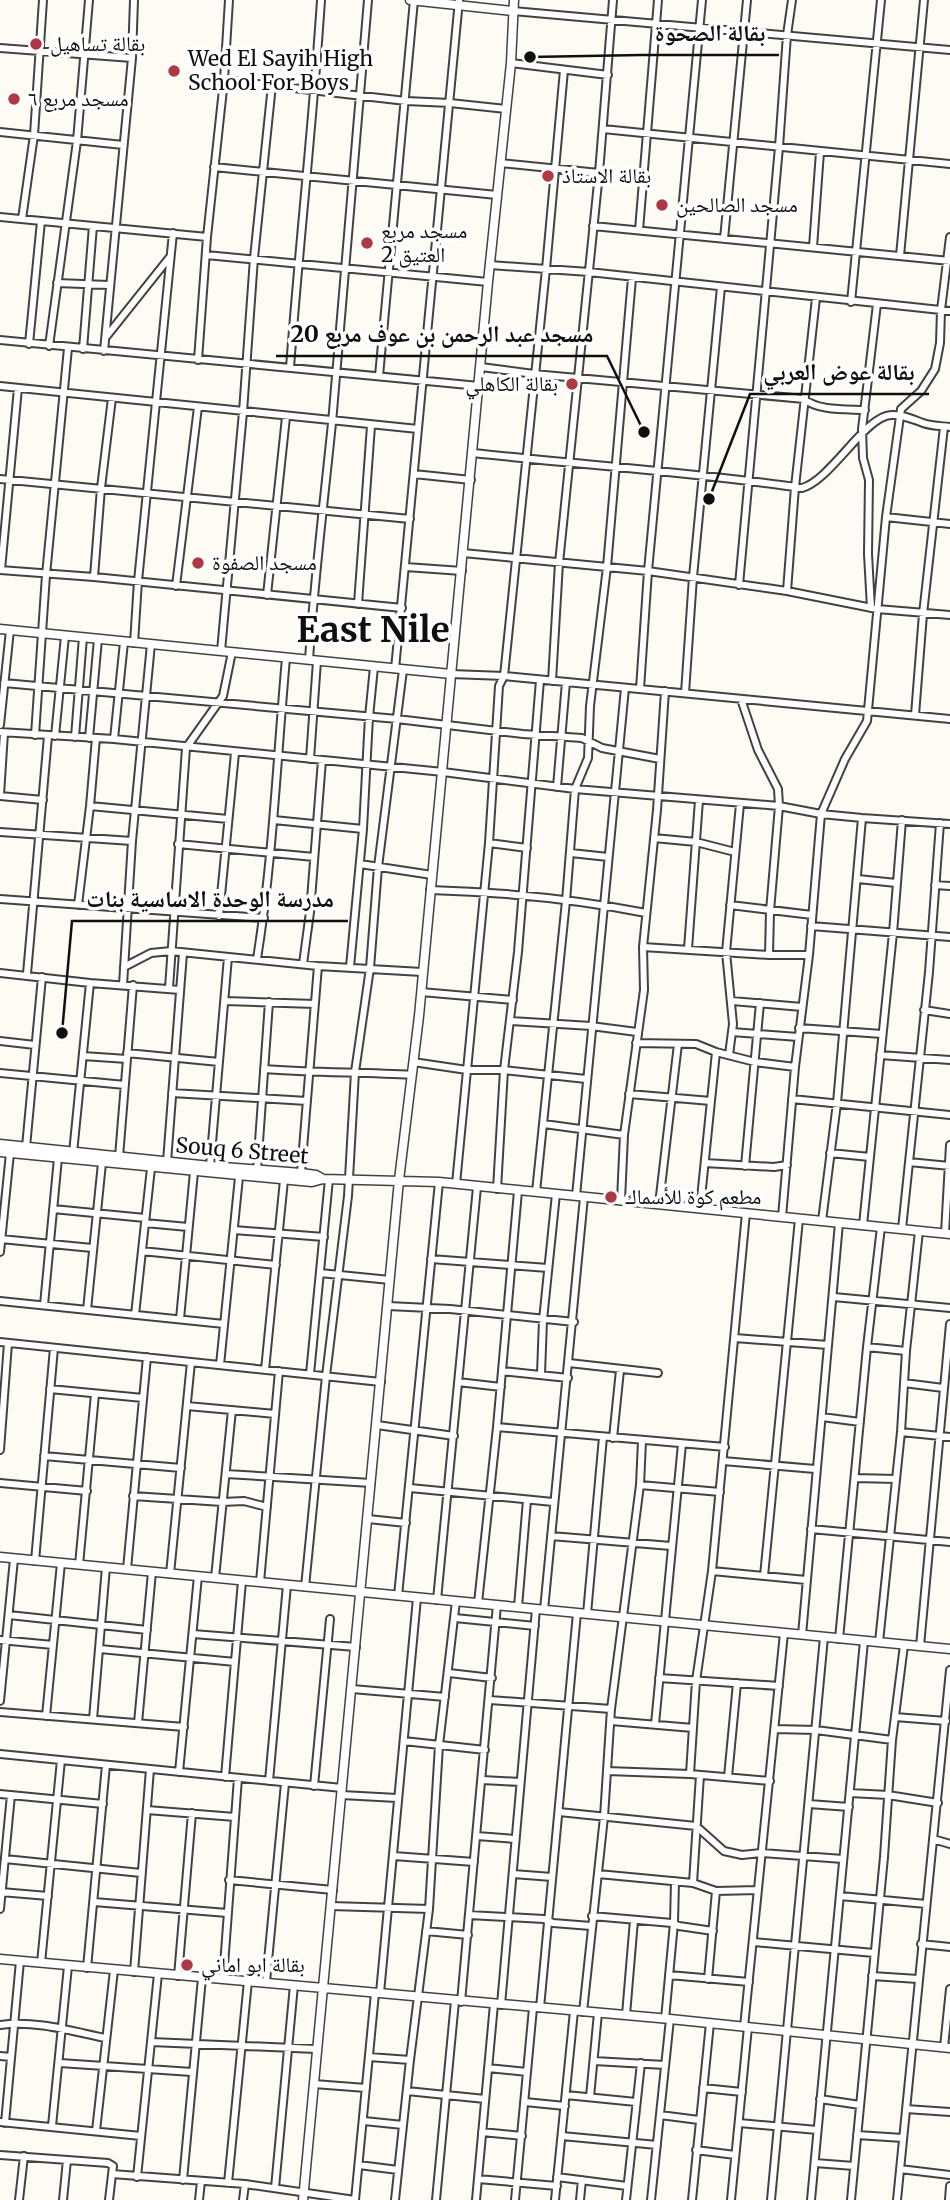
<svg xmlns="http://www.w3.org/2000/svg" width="950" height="2200" viewBox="0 0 950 2200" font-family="Merriweather,'Noto Naskh Arabic',serif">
<rect width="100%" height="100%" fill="#fdfbf3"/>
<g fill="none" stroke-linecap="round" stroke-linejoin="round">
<defs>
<path id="minor" d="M513 11 950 50
M0 48 132 58
M511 63 608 75
M224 80 406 101 450 103 506 109
M603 129 950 164
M0 132 123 145
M500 163 599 173
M214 167 497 195
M0 217 207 237
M22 219 34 135 43 0
M593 226 950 261
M639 230 658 0
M724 239 747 0
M813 247 820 152
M206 255 488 282
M900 256 924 0
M490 265 589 272 950 311
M57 283 109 285
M851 302 881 0
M106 337 169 258
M0 340 479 386
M29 344 41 221
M49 346 77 141 89 0
M83 349 93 226
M104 351 132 58 134 0
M198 360 207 237 224 80 229 0
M481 367 534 374 804 399C818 411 847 409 865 410
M290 368C299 245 313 123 321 0
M379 376 414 0
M0 386 418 429
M473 453C583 465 693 472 802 488 831 480 865 416 891 415 902 414 912 419 923 423 931 426 941 426 950 427
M414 474 471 480
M0 479 410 519
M886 517 950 524
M463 553 648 571 787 591 877 609 950 615
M406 567 462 571
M0 570 94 577 402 608
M1 570 18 388
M94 577 101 488 112 398
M739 585 779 147 787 35 792 0
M176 586 198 407
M787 591 795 487 816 298
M267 595 286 417
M358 604 371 426
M871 608 868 554 869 480 863 458 862 429 877 304
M134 643 138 581 173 233
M221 651 243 412 254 258 272 85
M309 660C314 581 324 502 332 423 345 282 357 141 368 0
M395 669 459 0
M451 674 504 676 950 719
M552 681 559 563 599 173 613 0
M4 683 397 719 523 734 582 738 602 748 660 759
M640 689 648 571 702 0
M685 693 693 577 721 287
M741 699 758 750 778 789 779 806 770 911 769 955
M915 715 923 614 944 427
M0 725 10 630
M0 732 114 739 443 772 575 789 779 806 821 814 862 818 950 824
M35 735 46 575 68 348
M55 736 65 636
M75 737 83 637
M89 738 98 639
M114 739 124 642
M310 759 317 661
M557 787 566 682
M0 795 4 733
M0 796 43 800
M90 806 228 819
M274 820 363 829
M0 832 132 841
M654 838 696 842 735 852
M489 843 527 848
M178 844 314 857
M571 853 608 857
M360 864 432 875
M858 879 896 883
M935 885 950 886
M430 890C502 892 575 899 646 913
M0 899 264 918
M78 905 90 806 96 738
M730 905 812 915
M219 916 235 753
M811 926 950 937
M643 947 769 955H809
M688 949 699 800
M257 959C273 859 277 758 286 658
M303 964 310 912 322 760
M124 967 151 953 171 951 318 966 422 972
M350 967 363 829 369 717 374 667
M0 973 90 983 180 990
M27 974 48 736
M123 985 132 841 151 644
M169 988 186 748 223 696 232 652
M421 992 513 1000
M225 1001 315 1004
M732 1001 802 1007
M924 1010 950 1014
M511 1021 591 1026 637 1032
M799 1028 882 1034
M732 1032 798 1037
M0 1041 35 1045
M636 1043 696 1044 716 1052 755 1062 795 1067
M127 1053 219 1062
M729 1055 733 1024 726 952 740 804
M880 1055 950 1060
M83 1056 127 1059
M413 1062 467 1070H504L586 1079
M264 1069C314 1073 363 1072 412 1075
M0 1073 125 1085
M172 1093 307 1101
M629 1094 711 1101
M792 1099 950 1115
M544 1124 624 1135
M26 1147 42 977
M73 1153 90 983
M830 1153 870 1157
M119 1157 133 985
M167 1162 183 953
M909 1162 950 1166
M705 1163 774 1167 787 1165
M210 1166 228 957
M745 1166 760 1003
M257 1170 269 1002
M301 1173 318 966
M456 1184 489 843 499 686 504 676 546 269 564 70
M497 1189 504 1070 518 952 540 680
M536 1192 566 901 575 789 588 758 590 706 607 567 632 278
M576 1196 625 688
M621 1200 624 1135 644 990 643 947 657 810 665 691
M659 1204 678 1044
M700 1208 716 1052
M53 1209 145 1218
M782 1217 795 1067 809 955 821 814 845 759 867 721 886 517 901 409 921 391 935 369 940 343 941 310 950 237
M822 1221 837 1103 862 818
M145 1223 188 1227
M863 1225 893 933 902 820
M902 1229 929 972 940 823
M234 1230 324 1237
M945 1233 950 1145
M1 1239 92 1248
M142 1251 276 1265
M0 1252 10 1153
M431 1259 548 1268
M320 1273 390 1280
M834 1297 950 1308
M0 1301 224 1324
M44 1305 58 1158
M388 1306 450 1309 574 1322
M87 1310 102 1163
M135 1315 151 1168
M180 1319 194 1172
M735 1338 828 1345
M0 1342 381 1382
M867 1347 906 1351
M569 1363 658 1373
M220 1365 239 1177
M265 1370 284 1180
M502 1371 568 1378
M310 1374 329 1179
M541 1374 543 1320 556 1194
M458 1382 501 1387
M904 1383 943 1388
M50 1389 143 1398
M187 1406 275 1414
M822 1417 860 1422
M377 1425 454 1436
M497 1427 725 1447
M901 1432 950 1437
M613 1438 620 1370
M0 1450 8 1343
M44 1456 181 1468
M723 1461 815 1469
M226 1474 371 1483
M855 1478 896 1479
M0 1483 87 1491
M640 1485 720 1492
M410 1488 553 1502
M133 1496 222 1502 244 1501 267 1507
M368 1519 406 1523
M811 1529 950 1542
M551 1536 671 1546
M35 1561 54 1348
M79 1565 95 1394
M127 1569 147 1357
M712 1571 806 1580
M170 1574 191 1362
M764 1576 799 1219
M215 1578 232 1410
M260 1582 279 1371
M305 1587 326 1376 348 1196 355 1072 370 968 378 867 403 670
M398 1596 439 1182
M437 1600 477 1187
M478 1603 497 1427 518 1191
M518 1607 527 1500
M544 1610 584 1197
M587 1614 603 1437
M9 1615 147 1630
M455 1618 535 1626
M193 1634 356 1647
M802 1635 839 1223
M839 1639 867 1347 881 1227
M0 1640 53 1645
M879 1642 901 1432 906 1351 919 1231
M920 1646 950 1324
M100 1649 235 1662
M449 1673 492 1678
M659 1678 779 1686
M352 1689 445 1697
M490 1700 611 1709
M0 1701 14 1559
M0 1712 184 1727
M46 1716 61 1563
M895 1717 946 1721
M93 1719 106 1567
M611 1721 693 1728
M138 1723 152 1572
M655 1724 682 1444
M775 1729 816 1730 892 1740
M404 1741 485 1750
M0 1754 342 1788
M607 1771 690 1774 770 1781
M179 1772 198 1576
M690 1774 696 1681 712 1571 746 1213
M225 1777 242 1581
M728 1777 737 1683
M482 1780 520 1782
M269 1781 287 1585
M314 1786 330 1619
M850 1793 888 1795 938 1803
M0 1794 103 1804
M342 1795 397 1798
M809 1804 849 1807
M147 1810 235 1817
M559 1812 696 1826 724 1851 742 1855 761 1853 843 1859
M477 1836 515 1839
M933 1839 950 1844
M394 1856 474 1862
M5 1859 141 1873
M513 1874 552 1877
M598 1874 693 1883 716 1891 758 1890
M229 1880 333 1890
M693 1883 700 1775
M1 1892 48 1896
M840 1896 926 1904
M94 1902 227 1913
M331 1906 429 1909
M0 1909 11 1795
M469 1915 544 1919 553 1923 591 1926
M592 1916 672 1923 679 1926 713 1931
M426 1931 468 1935
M754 1942 874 1953
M921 1944 950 1947
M41 1963 61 1760
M87 1968 106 1765
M134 1972 150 1769
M669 1975 749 1982
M178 1976 192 1813
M872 1976 918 1979
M223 1979 238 1778
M708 1979 716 1891
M266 1982 285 1783
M380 1993 417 1598
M461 2002 497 1605
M501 2005 536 1609
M540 2008 577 1613
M583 2012 604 1817 611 1709 640 1485 642 1441
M626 2015 634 1920
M665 2019 674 1923 675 1881
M0 2025C35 2020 71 2031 105 2038
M744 2027 784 1633
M151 2042 316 2049
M944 2047 950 1989
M0 2056 11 2057
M369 2057 410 2060
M594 2061 665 2065
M60 2063 192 2072
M488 2068 527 2072
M314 2084 366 2088
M703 2088 742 2092
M407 2091 485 2099
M566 2095 636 2102
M590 2097 598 2013
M820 2099 860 2105
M525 2102 565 2106
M906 2109 950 2112
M660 2115 699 2120
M364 2121 403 2125
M0 2122 141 2136
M5 2123 20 1961
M739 2123 817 2130
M52 2126 68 1966
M96 2131 114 1970
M482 2132 522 2136
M857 2135 903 2138
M562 2136 657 2145
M696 2150 735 2155
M0 2155 108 2163 113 2166 109 2200
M815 2163 854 2166
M359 2165 398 2170
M900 2169 950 2175
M112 2174 245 2184 355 2200
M137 2177 158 1974
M557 2177 627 2186
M478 2179 557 2186
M183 2180 202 1978
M228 2183 248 1981
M275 2188 294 1985
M19 2200 24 2156
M63 2200 67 2160
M199 2200 201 2181
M243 2200 245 2184
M355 2200 375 1993
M395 2200 410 2060 429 1909 439 1745 456 1601
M436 2200 455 2001
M476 2200 494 2004
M515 2200 533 2008
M555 2200 574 2011
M580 2200 582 2180
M626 2200 641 2063
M651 2200 670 2019
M692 2200 710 2023
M731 2200 748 2027
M771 2200 824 1637
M811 2200 864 1641
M851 2200 884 1857 892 1740 904 1645
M897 2200 950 1670
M949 2200 950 2186"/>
<path id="tertiary" d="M410 0 513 11
M0 629 451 674
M0 1144 210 1166 301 1173 316 1175 323 1179
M0 1152 312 1182 323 1179 439 1182 950 1234
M0 1557 950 1649
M0 1959 670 2019 950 2048
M303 2200 399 1180 419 1016 488 282 511 63 514 0"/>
</defs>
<use href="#minor" stroke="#424242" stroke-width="10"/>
<use href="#tertiary" stroke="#424242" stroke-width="11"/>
<use href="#minor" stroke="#fff" stroke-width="6"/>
<use href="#tertiary" stroke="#fff" stroke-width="8"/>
</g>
<g fill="#ae3845" stroke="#fff" stroke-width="2.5">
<circle cx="36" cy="44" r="7"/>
<circle cx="174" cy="71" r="7"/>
<circle cx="14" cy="99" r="7"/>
<circle cx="548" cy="176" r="7"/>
<circle cx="662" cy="205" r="7"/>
<circle cx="367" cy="243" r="7"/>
<circle cx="572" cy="384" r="7"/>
<circle cx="198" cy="563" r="7"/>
<circle cx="611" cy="1197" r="7"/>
<circle cx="187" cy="1965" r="7"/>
</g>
<g text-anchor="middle" stroke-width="7" stroke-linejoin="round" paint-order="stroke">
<g font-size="21" fill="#0f0f0f" stroke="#fff" text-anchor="start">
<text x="50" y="51">بقالة تساهيل</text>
<text x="188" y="66">Wed El Sayih High<tspan x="188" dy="24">School For Boys</tspan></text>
<text x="28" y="106">مسجد مربع ٦</text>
<text x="562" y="183">بقالة الاستاذ</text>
<text x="676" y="212">مسجد الصالحين</text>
<text x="381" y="238">مسجد مربع<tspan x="381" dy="24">2 العتيق</tspan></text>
<text x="558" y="391" text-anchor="end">بقالة الكاهلي</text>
<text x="212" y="570">مسجد الصفوة</text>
<text x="625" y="1204">مطعم كوة للأسماك</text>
<text x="201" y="1972">بقالة ابو اماني</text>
</g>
<g font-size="21" fill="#0f0f0f" stroke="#fff">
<text transform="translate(242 1151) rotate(5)" y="7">Souq 6 Street</text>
</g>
<g font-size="35" font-weight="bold" fill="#0f0f0f" stroke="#fff">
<text x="373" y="642">East Nile</text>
</g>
</g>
<path fill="none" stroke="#0f0f0f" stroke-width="2.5" d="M530 57L641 55H779M644 432L607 356H276M709 499L750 394H929M62 1033L72 921H348"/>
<g fill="#0f0f0f" stroke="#fff" stroke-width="2.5">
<circle cx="530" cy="57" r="7"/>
<circle cx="644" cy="432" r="7"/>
<circle cx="709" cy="499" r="7"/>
<circle cx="62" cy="1033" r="7"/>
</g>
<g font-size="23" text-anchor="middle" font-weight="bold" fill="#0f0f0f" stroke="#fff" stroke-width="7" stroke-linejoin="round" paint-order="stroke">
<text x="710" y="41">بقالة الصحوة</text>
<text x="442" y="342">مسجد عبد الرحمن بن عوف مربع 20</text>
<text x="839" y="380">بقالة عوض العربي</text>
<text x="210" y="907">مدرسة الوحدة الاساسية بنات</text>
</g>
</svg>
